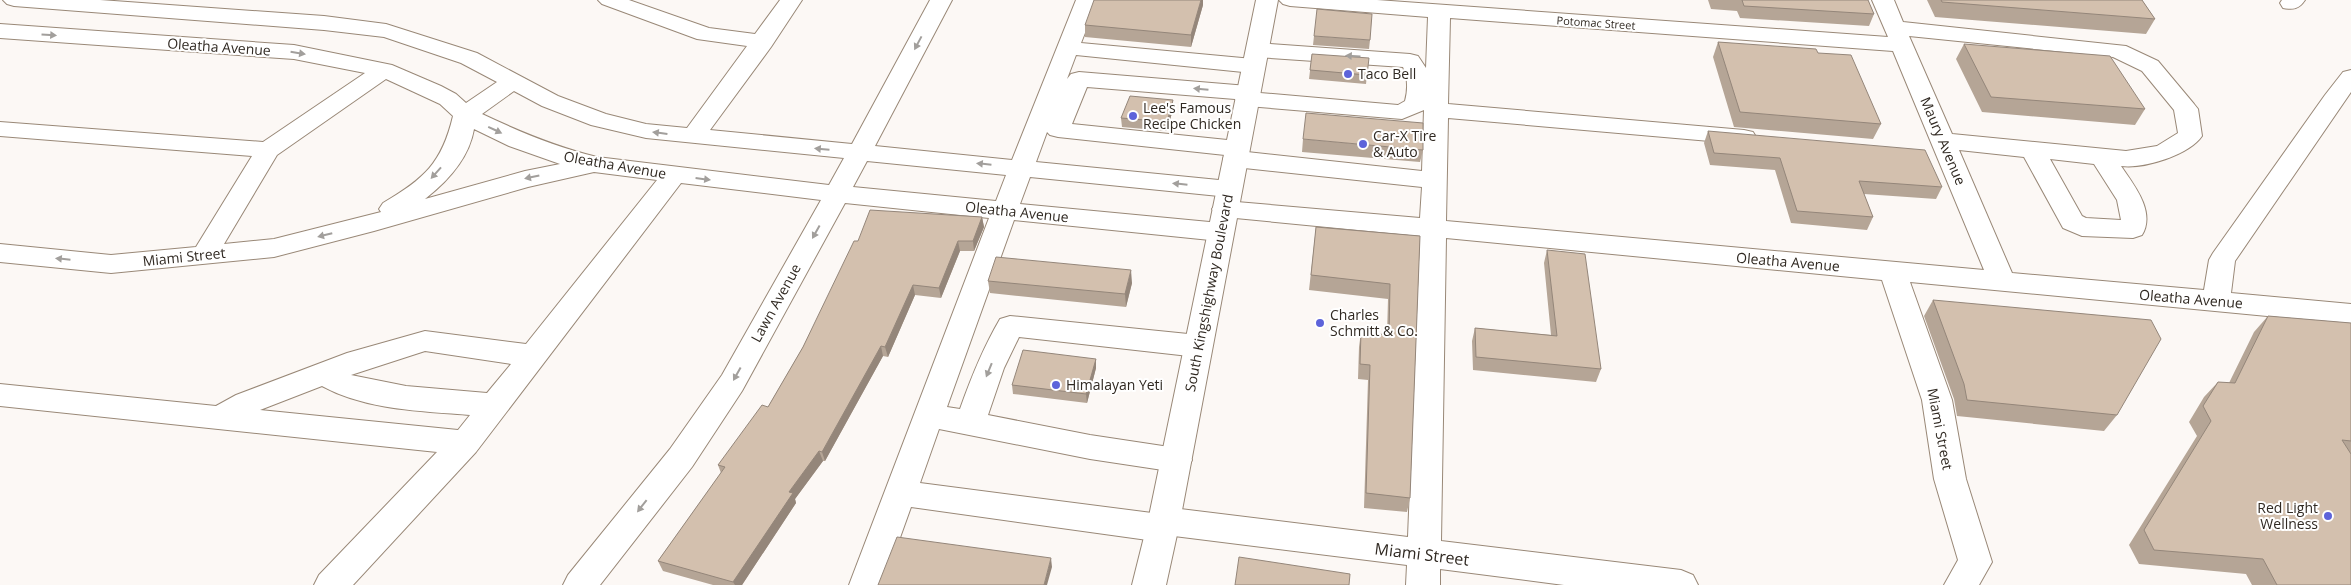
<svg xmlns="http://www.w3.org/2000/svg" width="2351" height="585" viewBox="0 0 2351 585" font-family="'Open Sans',sans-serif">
<rect width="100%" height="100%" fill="#fcf8f5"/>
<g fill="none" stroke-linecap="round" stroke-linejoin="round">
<defs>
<path id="minor" d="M3 0H100L324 16 386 24 477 53 558 96 606 114 646 124 687 128 747 46 697 39 602 4 598 0H629L709 28 755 34 780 0H802L771 47 710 130 852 144 930 0H952L875 146 1012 160 1076 0H1098L1081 43 1253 59 1261 61 1264 66 1261 71 1253 73 1076 55 1067 79 1071 74 1079 72 1248 86 1256 88 1260 93 1398 105 1405 101C1408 90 1408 78 1403 67L1257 57 1249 55 1246 50 1249 45 1257 43 1410 54 1418 56 1426 68 1428 17 1290 6 1283 4 1279 0H1377L1888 37 1872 0H1894L1903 22 2126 46 2158 61 2194 104 2198 109 2202 136C2189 155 2144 169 2121 166 2134 185 2156 212 2142 235L2133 238 2082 236 2063 228 2024 157 1959 150 2012 273 2204 290 2209 260 2213 253 2325 95 2343 72 2351 70V92L2235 261 2231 293 2351 304V324L1910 282 1952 400 1966 479 1992 562 1979 585H1944L1958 560 1934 479 1922 400 1882 280 1446 238 1441 541 1681 570 1693 575 1698 585H1564L1440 569V585H1406L1407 565 1174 536 1162 542 911 507 883 585H849L989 218 845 203 742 391 692 467 600 585H563L568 575 670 449 722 375 821 200 681 183 476 452 353 585H314L319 575 437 452 0 406V384L216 406 236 395 347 353 425 331 526 344 657 180 594 172 528 187 374 231 274 257 111 273 0 262V244L111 255 196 247 252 156 0 136V122L263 142 365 73 294 59 0 38V24L294 45 392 65 441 86 456 94 466 103 497 82 461 63 384 37 324 30 14 6 7 4ZM1450 18 1893 51 1984 270 1446 221 1448 118 1744 144 1753 142 1756 137 1753 132 1744 130 1448 104ZM1909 36 2113 57 2142 71 2174 110 2178 133 2157 146 2126 151 1952 134ZM386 79 440 104 453 116C442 163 424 179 383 203L379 209 381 212 274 239 224 244 277 155ZM1087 87 1235 99 1239 104 1247 106 1402 119 1424 110 1422 171 1247 152 1249 149 1246 144 1237 141 1072 124ZM514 91 542 106 591 125 646 138 844 158 829 185 597 157C556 147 520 132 482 114ZM474 129 509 146 560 164 525 171 425 199C448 181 469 158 474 129ZM1047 132 1050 135 1058 137 1225 155 1223 159 1226 165 1235 167 1422 187 1420 218 1225 201 1216 203 1212 209 1216 215 1225 217 1420 236 1408 537 1164 507 1152 513 920 483 939 429 1090 459 1176 472 1187 469 1192 460 1187 451 1176 448 1090 435 988 415 1004 368 1019 337 1198 357 1208 353 1212 346 1208 339 1198 335 1010 316 1000 319C983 348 971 378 960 409L947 407 1014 220 1220 241 1229 238 1233 232 1229 226 1220 223 1020 204 1030 177 1229 197 1238 195 1242 189 1238 183 1229 181 1036 162ZM2050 159 2094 164 2117 200 2121 220 2086 218 2082 216ZM867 161 1006 175 996 201 853 187ZM425 351 511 364 487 393 406 386 351 375ZM322 386C366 410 421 411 470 415L458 430 260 410Z
M2282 0H2305C2299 9 2293 10 2283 8L2280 3Z"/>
<path id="major" d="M1256 0H1278L1180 521 1166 585H1132L1148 521Z"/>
</defs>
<use href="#minor" stroke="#987" stroke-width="2"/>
<use href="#major" stroke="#987" stroke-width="2"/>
<use href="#minor" fill="#fff" fill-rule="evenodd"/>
<use href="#major" fill="#fff" fill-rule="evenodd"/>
</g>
<path fill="#b5a596" d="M1708 0H1868L1874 14 1869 26 1740 18 1737 11 1711 9Z
M1927 0H2142L2155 19 2146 34 1935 17Z
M1203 5 1191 47 1085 37V25Z
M1314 36 1370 40 1369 49 1313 45Z
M1718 42 1818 53 1881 124 1873 139 1734 127 1713 57Z
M1964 44 2145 109 2135 125 1982 112 1956 59Z
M1312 54 1367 75 1366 84 1309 79Z
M1173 109 1167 131 1122 127 1121 118Z
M1708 131 1942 187 1936 199 1864 194 1873 217 1867 230 1791 223 1775 170 1710 165 1704 143Z
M1303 139 1423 150 1420 162 1302 152Z
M982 217 984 227 974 251H960L941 298 915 295 888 357 883 356 825 461H823L795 499 796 503 742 585H713L663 571 658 561 721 473 718 465 768 407 803 347 858 241Z
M1316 227 1420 236 1410 498 1407 512 1364 508 1368 380 1358 379 1359 347 1361 332 1387 335 1388 299 1309 290Z
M1547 250 1601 369 1596 382 1473 370 1472 341 1475 328 1551 335 1544 263Z
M988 281 1132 283 1126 307 990 293Z
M1933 300 2117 415 2104 431 1957 416 1954 399 1924 316Z
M2268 316 2351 323V585H2252L2246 574 2139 564 2129 545 2197 436 2189 422 2204 397 2218 382 2229 383 2254 332Z
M1096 359V368L1087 403 1013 394 1012 385Z"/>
<path fill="#94867a" d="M1201 0H1203V5L1191 47V35Z
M1173 100V109L1167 131V122Z
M982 217 984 227 974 251 973 241Z
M958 241 960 251 941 298 939 288Z
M1131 270 1132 283 1126 307 1125 294Z
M913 285 915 295 888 357 885 347Z
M881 346 883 356 825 461 822 452Z
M1096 359V368L1087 403 1086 394Z
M819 451 823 461 795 499 796 503 742 585H735L733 582 789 492Z
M1051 558 1052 567 1047 585H1044Z"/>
<path fill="#d3c0ae" stroke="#94867a" d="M1094 0H1201L1191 35 1085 25Z
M1742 0H1868L1874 14 1744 6Z
M1941 0H2142L2155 19 1942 2Z
M1317 9 1372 14 1370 40 1314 36Z
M1718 42 1816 49 1818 53 1851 55 1881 124 1740 112Z
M1964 44 2110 56 2145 109 1991 97Z
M1312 54 1369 58 1367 75 1310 70Z
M1130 96 1173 100 1167 122 1121 118Z
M1306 113 1423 123V150L1303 139Z
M1708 131 1925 150 1942 187 1859 181 1873 217 1797 211 1780 158 1714 153Z
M870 210 982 217 973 241H958L939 288 913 285 885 347 881 346 822 452 819 451 789 492 793 493 733 582 658 561 725 467 718 465 762 405 768 407 803 347 854 241H858Z
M1316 227 1420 236 1410 498 1366 493 1370 365 1360 364 1361 332 1389 335 1390 284 1311 275Z
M1547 250 1585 254 1601 369 1476 357 1475 328 1557 336Z
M996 257 1131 270 1125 294 988 281Z
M1933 300 2151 320 2161 339 2117 415 1967 400 1964 384Z
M2268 316 2351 323V441L2342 440 2351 454V585H2277L2263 559 2154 550 2144 530 2211 421 2203 406 2218 382 2235 383Z
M1023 350 1096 359 1086 394 1012 385Z
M897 537 1051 558 1044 585H878Z
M1239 557 1350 574 1349 585H1235Z"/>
<defs><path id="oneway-solid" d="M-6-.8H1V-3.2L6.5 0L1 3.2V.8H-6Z" transform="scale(1.25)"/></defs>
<g fill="#a29f9c">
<use href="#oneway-solid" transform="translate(49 35) rotate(4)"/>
<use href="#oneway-solid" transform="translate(918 43) rotate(118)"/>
<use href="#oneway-solid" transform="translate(298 53) rotate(9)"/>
<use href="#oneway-solid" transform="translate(1353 56) rotate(-176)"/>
<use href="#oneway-solid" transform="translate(1201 89) rotate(-175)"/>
<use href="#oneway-solid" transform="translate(495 130) rotate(25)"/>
<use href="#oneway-solid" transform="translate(660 133) rotate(-173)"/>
<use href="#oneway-solid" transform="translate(822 149) rotate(-175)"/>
<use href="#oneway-solid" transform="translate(984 164) rotate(-174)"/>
<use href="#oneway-solid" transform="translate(436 173) rotate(132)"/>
<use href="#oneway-solid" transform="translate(532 177) rotate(168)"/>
<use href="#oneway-solid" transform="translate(703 179) rotate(7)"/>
<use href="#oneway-solid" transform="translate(1180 184) rotate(-174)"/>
<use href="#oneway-solid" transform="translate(816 232) rotate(119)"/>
<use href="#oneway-solid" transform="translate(325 235) rotate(166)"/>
<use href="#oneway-solid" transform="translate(63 259) rotate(-174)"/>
<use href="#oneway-solid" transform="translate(989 370) rotate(112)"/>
<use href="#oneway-solid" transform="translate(737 374) rotate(119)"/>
<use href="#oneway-solid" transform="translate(642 506) rotate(128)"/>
</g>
<g fill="#5d63da" stroke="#fff" stroke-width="2">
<circle cx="1348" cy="74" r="5"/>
<circle cx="1133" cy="116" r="5"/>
<circle cx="1363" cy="144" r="5"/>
<circle cx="1320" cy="323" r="5"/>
<circle cx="1056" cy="385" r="5"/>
<circle cx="2328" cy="516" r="5"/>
</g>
<g text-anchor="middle" stroke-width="4" stroke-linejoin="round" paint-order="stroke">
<g font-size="11" fill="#302922" stroke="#fff">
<text transform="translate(1596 23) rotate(4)" y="4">Potomac Street</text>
</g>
<g font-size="14" fill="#302922" stroke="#fff">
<text transform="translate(219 47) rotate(4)" y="5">Oleatha Avenue</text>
<text transform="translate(1943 141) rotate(67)" y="5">Maury Avenue</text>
<text transform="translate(615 165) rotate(10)" y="5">Oleatha Avenue</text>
<text transform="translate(1017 212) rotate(6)" y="5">Oleatha Avenue</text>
<text transform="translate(184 257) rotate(-6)" y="5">Miami Street</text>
<text transform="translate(1788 262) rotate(5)" y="5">Oleatha Avenue</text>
<text transform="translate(1209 293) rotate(-79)" y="5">South Kingshighway Boulevard</text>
<text transform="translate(2191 299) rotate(5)" y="5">Oleatha Avenue</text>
<text transform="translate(776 303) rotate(-61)" y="5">Lawn Avenue</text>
<text transform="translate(1940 429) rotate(79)" y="5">Miami Street</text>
</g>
<g font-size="14" fill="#302922" stroke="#fff" text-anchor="start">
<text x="1358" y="79">Taco Bell</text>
<text x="1143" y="113">Lee's Famous<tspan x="1143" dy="16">Recipe Chicken</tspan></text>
<text x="1373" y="141">Car-X Tire<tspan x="1373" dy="16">&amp; Auto</tspan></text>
<text x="1330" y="320">Charles<tspan x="1330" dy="16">Schmitt &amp; Co.</tspan></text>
<text x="1066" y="390">Himalayan Yeti</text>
<text x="2318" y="513" text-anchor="end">Red Light<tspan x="2318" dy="16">Wellness</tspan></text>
</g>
<g font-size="16" fill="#302922" stroke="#fff">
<text transform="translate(1422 554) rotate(7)" y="6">Miami Street</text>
</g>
</g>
</svg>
